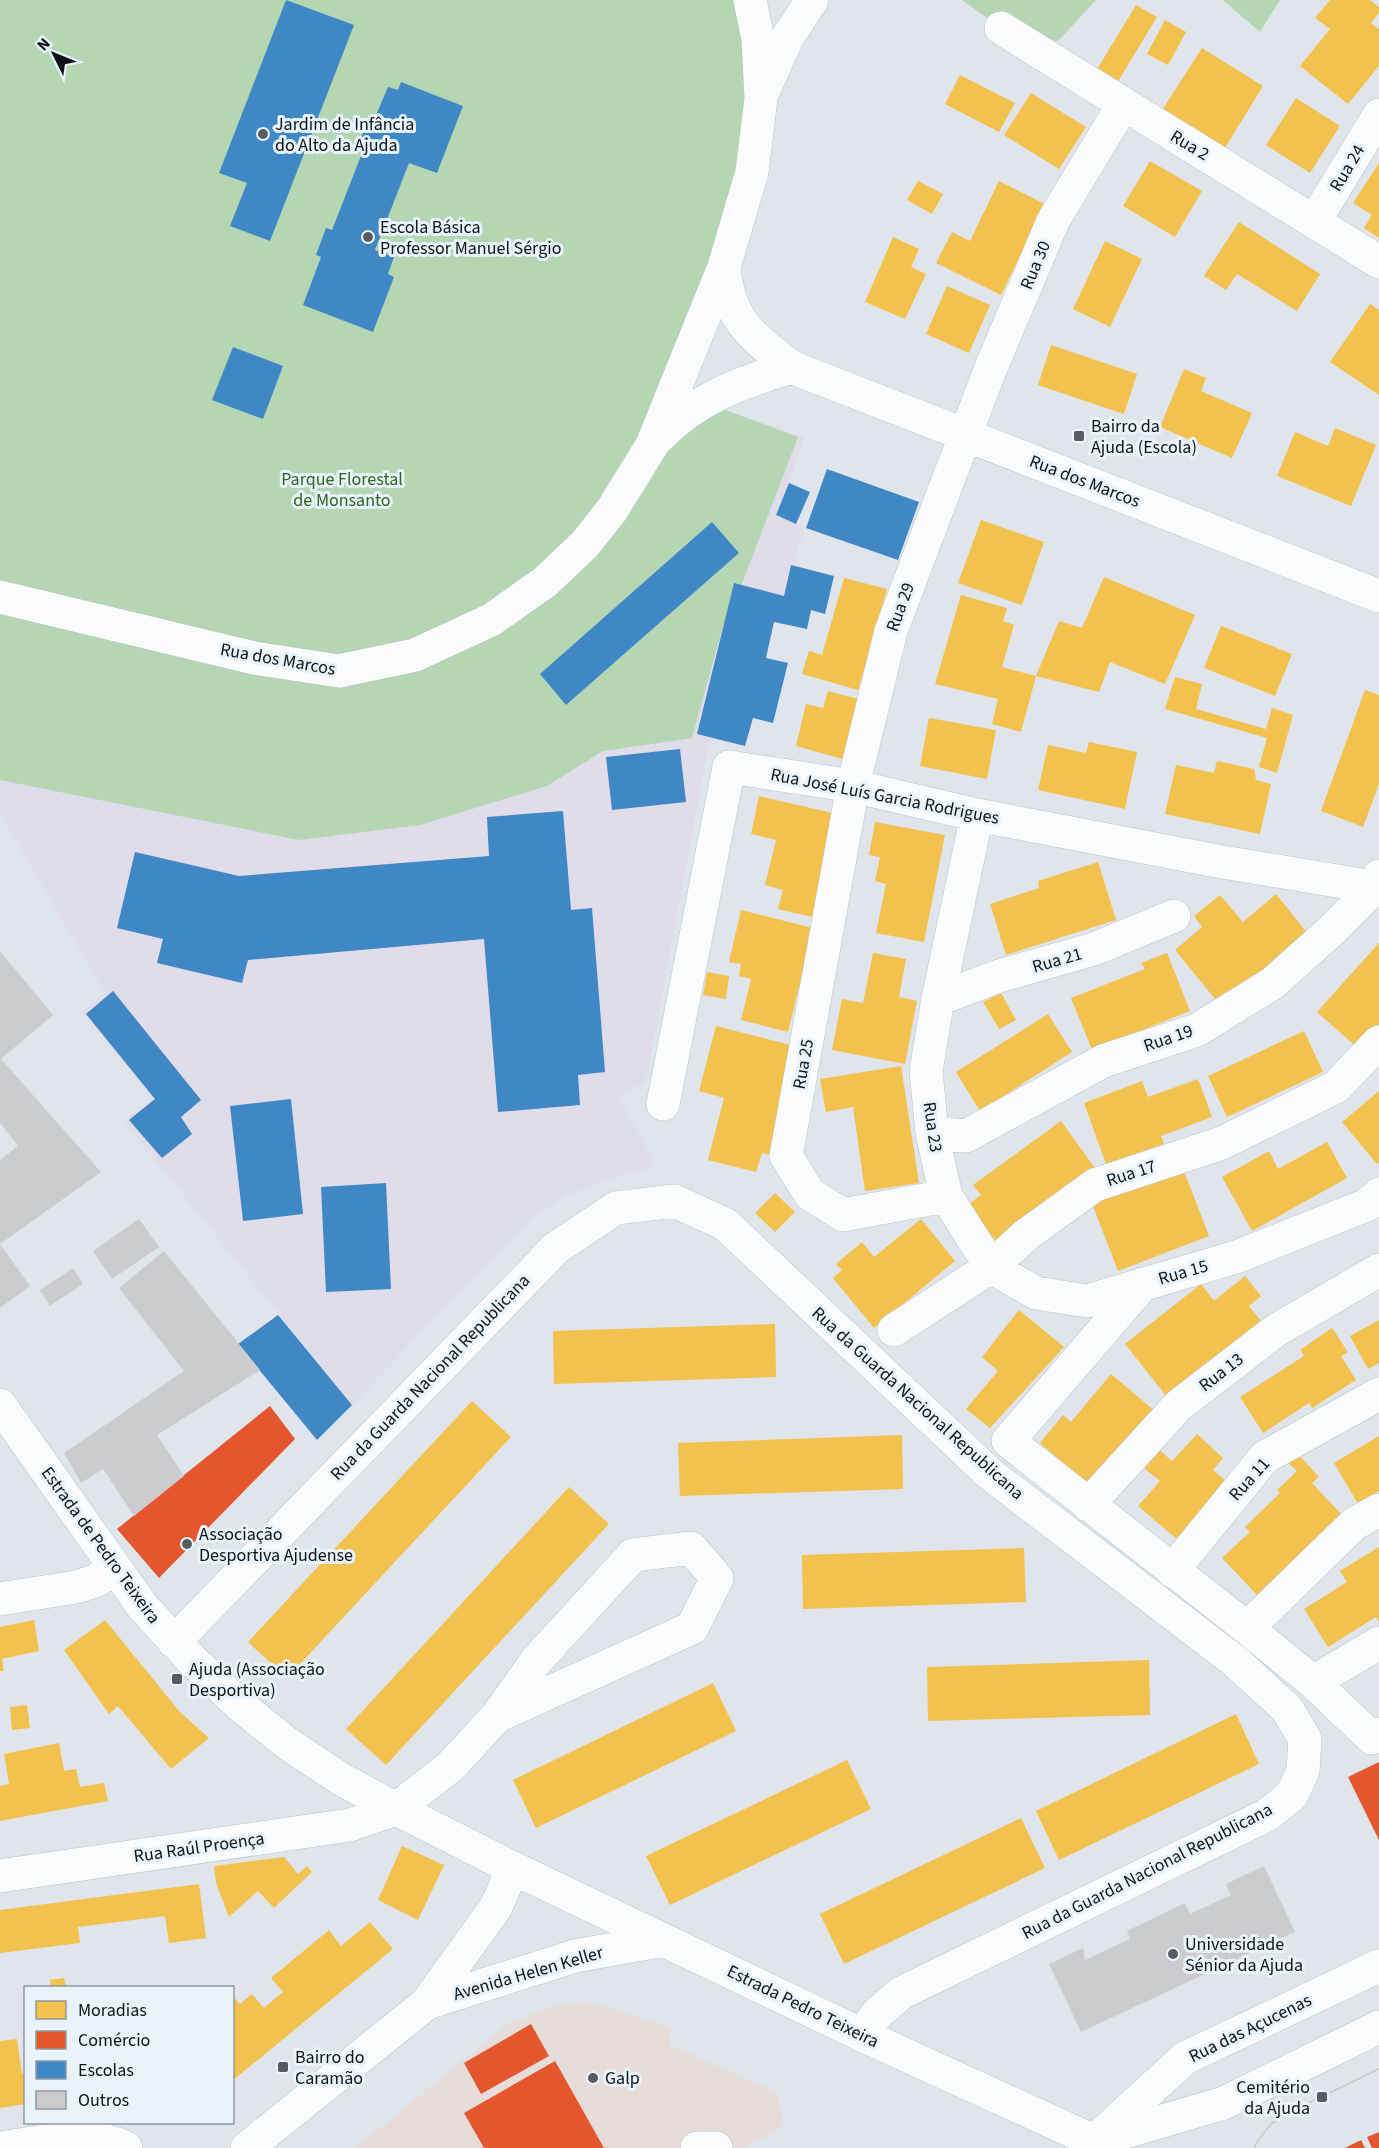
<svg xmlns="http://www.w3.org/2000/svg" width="1379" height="2148" viewBox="0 0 1379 2148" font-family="'Source Sans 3',sans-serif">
<rect width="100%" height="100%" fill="#dfe5ea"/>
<path fill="#e6dcd9" d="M592 2003 670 2027V2045L776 2092 784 2121 780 2129 743 2148H355L507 2025 554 2005Z"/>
<path fill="#e0dce9" d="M759 424 775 426 804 438 789 483 776 515 806 528 791 565 784 595 774 622 745 746 710 738 646 1081 620 1096 656 1166 604 1181 566 1196 534 1216 352 1405 124 1121 153 1099 82 1012 105 993 0 814V663Z"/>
<path fill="#b5d6b3" d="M0 0H747L749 175 669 389 798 437 728 620 723 626 692 738 603 751 547 786 420 825 299 840 0 780Z
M962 0H1096L1058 41 1001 28Z
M1223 0H1280L1260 32Z"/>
<path fill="#f2c14e" d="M1330 0H1370L1379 7V13L1371 23 1379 29V66L1348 104 1300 66 1330 29 1315 18Z
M1136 5 1157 17 1117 83 1096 71Z
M1165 20 1186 32 1168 65 1147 54Z
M1202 48 1263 86 1223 151 1161 112Z
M960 75 1015 103 999 132 945 104Z
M1031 93 1086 127 1059 169 1004 135Z
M1296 98 1340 126 1310 173 1266 145Z
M1150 161 1202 191 1175 237 1123 206Z
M1379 163V238L1364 228 1372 215 1353 203Z
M918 181 943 194 932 214 907 200Z
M999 181 1045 204 1001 295 936 263 952 232 970 241Z
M1239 222 1320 274 1297 311 1237 274 1226 290 1204 276Z
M893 237 919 249 911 267 926 274 905 319 865 302Z
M1105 241 1142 259 1110 327 1073 309Z
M947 286 990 305 969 353 926 334Z
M1370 304 1379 310V395L1330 362Z
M1051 345 1137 374 1124 414 1038 385Z
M1184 369 1206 378 1201 391 1252 413 1232 458 1160 427Z
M1335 428 1376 445 1351 506 1277 476 1295 432 1328 446Z
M981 520 1044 542 1022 605 958 583Z
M1104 577 1195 615 1165 684 1110 662 1099 692 1036 676 1059 621 1082 628Z
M844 578 887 589 858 690 802 674 809 651 822 655Z
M961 595 1007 608 1003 621 1014 625 1002 667 1036 676 1021 732 992 724 998 699 935 684Z
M1221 626 1292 654 1275 696 1204 668Z
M1175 677 1202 684 1196 709 1266 729 1272 708 1293 715 1277 773 1259 767 1267 738 1165 709Z
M1365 690 1379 695V784L1363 827 1321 811Z
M828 691 862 700 846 760 796 746 806 704 823 708Z
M929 718 996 730 987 779 920 766Z
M1089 742 1137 752 1125 809 1038 790 1048 745 1086 753Z
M1217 761 1254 769 1256 780 1271 784 1260 834 1165 814 1176 765 1214 773Z
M759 796 837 814 812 917 778 909 783 890 765 885 776 840 751 834Z
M875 822 945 835 924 942 876 933 886 884 875 881 880 857 869 855Z
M1098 862 1116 920 1006 955 990 904 1039 888 1038 881Z
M1276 894 1308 934 1220 1005 1175 950 1202 927 1194 916 1220 895 1243 922Z
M741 910 813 928 788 1032 741 1020 751 979 739 976 741 964 729 962Z
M1379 943V1024L1358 1048 1317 1012Z
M873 953 906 959 899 997 917 1001 905 1064 832 1050 842 999 863 1003Z
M1167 953 1190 1011 1092 1050 1071 998 1145 969 1141 963Z
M707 972 729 976 726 999 703 995Z
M1001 993 1016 1020 999 1029 983 1002Z
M1048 1014 1072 1052 980 1111 956 1072Z
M716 1026 798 1047 770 1155 762 1153 756 1172 708 1160 724 1098 699 1091Z
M1304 1031 1323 1072 1227 1117 1208 1076Z
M901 1066 919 1183 865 1191 853 1107 826 1112 820 1079Z
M1198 1079 1212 1117 1161 1136 1164 1144 1106 1164 1084 1103 1142 1081 1148 1097Z
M1379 1091V1162L1377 1164 1342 1122Z
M1061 1121 1097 1171 997 1243 969 1204 981 1195 973 1185Z
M1327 1142 1347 1178 1252 1231 1222 1177 1269 1151 1278 1169Z
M1182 1166 1209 1236 1118 1271 1091 1201Z
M775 1193 795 1212 775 1232 755 1213Z
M921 1219 955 1261 874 1328 833 1278 842 1270 836 1264 862 1242 874 1257Z
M1245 1276 1261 1296 1249 1306 1262 1322 1167 1397 1125 1344 1201 1284 1214 1301Z
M1019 1310 1064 1347 990 1428 966 1409 998 1371 982 1357Z
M1379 1320V1363L1368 1369 1350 1336Z
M775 1324 776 1377 554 1384 553 1331Z
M1332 1328 1348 1352 1341 1356 1356 1380 1312 1408 1309 1403 1263 1433 1240 1397 1304 1356 1300 1350Z
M1111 1374 1155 1411 1091 1486 1040 1443 1063 1415 1071 1422Z
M472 1401 511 1437 287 1678 248 1642Z
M1197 1434 1223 1458 1213 1470 1229 1484 1179 1541 1138 1506 1160 1481 1139 1464 1155 1446 1172 1461Z
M902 1435 903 1489 680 1496 678 1443Z
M1379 1436V1491L1358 1504 1334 1463Z
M1296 1452 1319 1477 1312 1483 1342 1515 1258 1596 1222 1558 1250 1532 1245 1527 1280 1493 1277 1490 1297 1471 1286 1461Z
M569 1487 609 1524 386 1765 346 1729Z
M1379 1547V1622L1376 1617 1328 1647 1304 1609 1347 1582 1340 1571Z
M1024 1548 1026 1602 803 1609 802 1555Z
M34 1620 39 1651 2 1659 4 1671H0V1627Z
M105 1620 179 1711 209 1738 171 1769 118 1706 109 1714 64 1650Z
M1149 1660 1150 1715 928 1721 927 1667Z
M713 1683 736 1731 536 1828 513 1780Z
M27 1705 30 1728 12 1730 10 1707Z
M1236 1714 1259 1764 1059 1860 1036 1811Z
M59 1743 64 1771 76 1769 80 1787 104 1783 108 1801 0 1821V1786L9 1784 4 1754Z
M847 1760 871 1809 670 1905 646 1856Z
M1021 1818 1045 1868 844 1964 820 1914Z
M402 1846 444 1865 418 1920 378 1900Z
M284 1857 298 1874 307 1866 312 1872 274 1908 258 1891 229 1917 216 1883 214 1866Z
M199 1884 206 1938 169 1943 165 1916 78 1927 80 1943 0 1953V1910Z
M370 1922 393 1949 232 2081V1995L240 2004 252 1994 264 2008 283 1992 271 1978 329 1930 341 1946Z
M64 1978 66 1988H51L50 1980Z
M17 2039 22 2074H26V2104L0 2108V2041Z"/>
<path fill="#e4572e" d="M270 1406 295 1439 159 1578 117 1529Z
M1379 1762V1840L1348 1777Z
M531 2024 549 2056 481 2094 464 2063Z
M555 2061 604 2148H484L464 2113Z
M1379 2132V2148H1372L1367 2137Z
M1361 2140 1365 2148H1345Z"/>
<path fill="#3f88c5" d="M286 0 354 25 270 241 230 226 247 183 219 173Z
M401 82 463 106 437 173 409 163 375 250 394 257 388 274 394 277 373 332 303 305 321 257 316 255 326 228 332 230 364 148 358 145 368 120 373 122 388 87 398 90Z
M233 347 283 366 263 419 212 400Z
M827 469 919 502 898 560 806 528Z
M789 483 810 492 796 524 776 515Z
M712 522 739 553 566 705 540 674Z
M791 565 834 576 825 614 811 610 807 629 774 622 766 658 788 663 773 723 753 718 745 746 697 734 734 583 784 596Z
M680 749 686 802 612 810 606 757Z
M563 811 571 910 592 908 605 1072 578 1075 580 1105 498 1112 484 939 248 960 242 983 157 963 163 939 117 928 135 852 239 876 489 856 487 817Z
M113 991 201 1100 181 1117 192 1134 162 1158 129 1120 155 1099 86 1014Z
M291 1099 303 1214 243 1221 230 1106Z
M386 1183 391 1289 326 1292 321 1187Z
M278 1315 352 1405 317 1440 238 1344Z"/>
<path fill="#cccccf" d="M0 951 53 1015 1 1059 101 1172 0 1244 30 1286 0 1308V1160L18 1146 0 1123Z
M139 1219 159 1247 112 1279 93 1251Z
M164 1251 260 1370 157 1435 184 1476 134 1516 103 1469 81 1483 64 1453 184 1371 119 1288Z
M73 1268 83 1284 50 1306 40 1290Z
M1264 1866 1295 1932 1081 2032 1049 1964 1083 1948 1085 1960 1130 1939 1127 1931 1185 1903 1190 1914 1231 1895 1226 1884Z"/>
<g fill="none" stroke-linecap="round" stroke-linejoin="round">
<defs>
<path id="minor" d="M1001 28 1379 262
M764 90 787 38 812 0
M1314 222 1379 115
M724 267C729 321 751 335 791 367L1379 596
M657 439C696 398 738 384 791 367
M0 597 254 658 339 671 415 655 491 620 545 582 585 544 612 510 652 445 724 267 752 172 761 98 758 39 750 0
M977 815 938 999 926 1071 932 1133 946 1196 991 1267 1036 1293 1087 1301 1236 1257 1367 1205 1379 1194
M938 999 999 976 1094 949 1174 916
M663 1104 729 767 853 786 977 815 1217 861 1379 888
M932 1133 966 1136 1103 1061 1197 1030 1273 983 1332 930 1375 887 1379 876
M946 1196 843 1215 810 1194 786 1156 853 786 891 631 990 370 1053 221 1123 105
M1143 1284 1008 1441 1247 1628 1313 1682 1372 1738 1379 1734
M894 1330 991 1267 1026 1235 1095 1185 1222 1143 1336 1087 1379 1042
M0 1405 143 1607 192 1660 242 1707 288 1744 341 1779 396 1809 513 1868 862 2035 1109 2148
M1088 1505 1178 1406 1275 1331 1379 1270
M1172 1571 1265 1457 1379 1394
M0 1599 76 1587 95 1581 115 1569
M1247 1628 1354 1524 1379 1510
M174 1642 556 1248 616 1208 674 1201 725 1224 990 1474 1236 1662 1287 1709 1305 1739 1303 1771 1291 1796 1267 1815 901 1993 878 2013 862 2035
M1313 1682 1379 1643
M0 1876 350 1825 396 1809 451 1766 497 1716 692 1628 717 1578 691 1548 633 1555 536 1661 497 1716
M427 2003 575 1956 664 1940
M1101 2139 1224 2103 1379 2027
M0 2148C40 2143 89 2129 126 2148
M247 2148 427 2003 496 1907 513 1868
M697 2148H716
M1087 2148 1185 2058 1379 1966"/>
</defs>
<use href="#minor" stroke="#bdc2c6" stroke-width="34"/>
<use href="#minor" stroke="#fafbfc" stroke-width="33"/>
<path stroke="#c7c9ca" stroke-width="1.5" d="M1254 2148 1259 2139 1271 2124 1288 2113 1379 2069"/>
</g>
<g fill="#585c60" stroke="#e8f3fb" stroke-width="2">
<circle cx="263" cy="134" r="6"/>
<circle cx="368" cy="237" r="6"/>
<rect x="1073" y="430" width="12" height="12" rx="3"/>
<circle cx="187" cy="1544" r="6"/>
<rect x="171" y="1673" width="12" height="12" rx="3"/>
<circle cx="1173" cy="1954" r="6"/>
<rect x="277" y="2061" width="12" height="12" rx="3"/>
<circle cx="593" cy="2078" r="6"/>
<rect x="1316" y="2091" width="12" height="12" rx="3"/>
</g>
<g text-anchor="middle" stroke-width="6" stroke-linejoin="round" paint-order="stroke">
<g font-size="18" fill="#101316" stroke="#e8f3fb" text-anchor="start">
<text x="275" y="130">Jardim de Infância<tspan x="275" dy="21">do Alto da Ajuda</tspan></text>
<text x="380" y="233">Escola Básica<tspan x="380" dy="21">Professor Manuel Sérgio</tspan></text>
<text x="1091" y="432">Bairro da<tspan x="1091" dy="21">Ajuda (Escola)</tspan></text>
<text x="199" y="1540">Associação<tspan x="199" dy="21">Desportiva Ajudense</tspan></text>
<text x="189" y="1675">Ajuda (Associação<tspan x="189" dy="21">Desportiva)</tspan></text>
<text x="1185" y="1950">Universidade<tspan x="1185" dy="21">Sénior da Ajuda</tspan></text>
<text x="295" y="2063">Bairro do<tspan x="295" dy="21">Caramão</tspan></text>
<text x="605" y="2084">Galp</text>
<text x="1310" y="2093" text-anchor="end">Cemitério<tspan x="1310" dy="21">da Ajuda</tspan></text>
</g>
<g font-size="18" fill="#101316" stroke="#e8f3fb">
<text transform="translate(1190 145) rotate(31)" y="6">Rua 2</text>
<text transform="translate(1347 168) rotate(-59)" y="6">Rua 24</text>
<text transform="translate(1035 265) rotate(-67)" y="6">Rua 30</text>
<text transform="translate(1085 481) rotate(21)" y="6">Rua dos Marcos</text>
<text transform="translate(900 607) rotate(-70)" y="6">Rua 29</text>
<text transform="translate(278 659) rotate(10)" y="6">Rua dos Marcos</text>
<text transform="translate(885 796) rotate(11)" y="6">Rua José Luís Garcia Rodrigues</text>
<text transform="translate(1057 960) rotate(-16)" y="6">Rua 21</text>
<text transform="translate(1168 1038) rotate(-19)" y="6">Rua 19</text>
<text transform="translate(803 1064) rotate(-80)" y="6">Rua 25</text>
<text transform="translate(933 1127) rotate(82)" y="6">Rua 23</text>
<text transform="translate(1131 1173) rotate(-18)" y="6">Rua 17</text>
<text transform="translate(1183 1272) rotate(-16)" y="6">Rua 15</text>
<text transform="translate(1221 1372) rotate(-38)" y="6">Rua 13</text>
<text transform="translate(430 1377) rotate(-46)" y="6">Rua da Guarda Nacional Republicana</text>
<text transform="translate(918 1403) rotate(42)" y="6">Rua da Guarda Nacional Republicana</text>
<text transform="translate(1249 1479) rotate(-48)" y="6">Rua 11</text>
<text transform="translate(101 1545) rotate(54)" y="6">Estrada de Pedro Teixeira</text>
<text transform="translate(199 1847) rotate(-8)" y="6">Rua Raúl Proença</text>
<text transform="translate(1147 1871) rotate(-27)" y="6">Rua da Guarda Nacional Republicana</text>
<text transform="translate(528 1973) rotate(-16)" y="6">Avenida Helen Keller</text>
<text transform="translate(803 2006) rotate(26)" y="6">Estrada Pedro Teixeira</text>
<text transform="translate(1250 2028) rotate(-26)" y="6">Rua das Açucenas</text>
</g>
<g font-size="18" fill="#2f661f" stroke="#e8f3fb">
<text x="342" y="485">Parque Florestal<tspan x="342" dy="21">de Monsanto</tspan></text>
</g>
</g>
<rect x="24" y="1986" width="210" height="138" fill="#e8f3fb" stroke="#92999f" stroke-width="1.5"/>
<rect x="36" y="2001" width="30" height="18" fill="#f2c14e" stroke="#92999f" stroke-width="1.5"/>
<text x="78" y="2016" font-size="18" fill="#101316">Moradias</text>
<rect x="36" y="2031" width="30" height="18" fill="#e4572e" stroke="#92999f" stroke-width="1.5"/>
<text x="78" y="2046" font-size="18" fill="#101316">Comércio</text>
<rect x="36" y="2061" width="30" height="18" fill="#3f88c5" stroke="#92999f" stroke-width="1.5"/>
<text x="78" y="2076" font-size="18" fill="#101316">Escolas</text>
<rect x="36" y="2091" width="30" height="18" fill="#cccccf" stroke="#92999f" stroke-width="1.5"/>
<text x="78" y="2106" font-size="18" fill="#101316">Outros</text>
<g transform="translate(54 54) rotate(313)" stroke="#e8f3fb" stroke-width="4.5" paint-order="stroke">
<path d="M0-4.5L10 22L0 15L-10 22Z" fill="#101316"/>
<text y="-9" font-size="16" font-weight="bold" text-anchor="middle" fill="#101316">N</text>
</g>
</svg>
